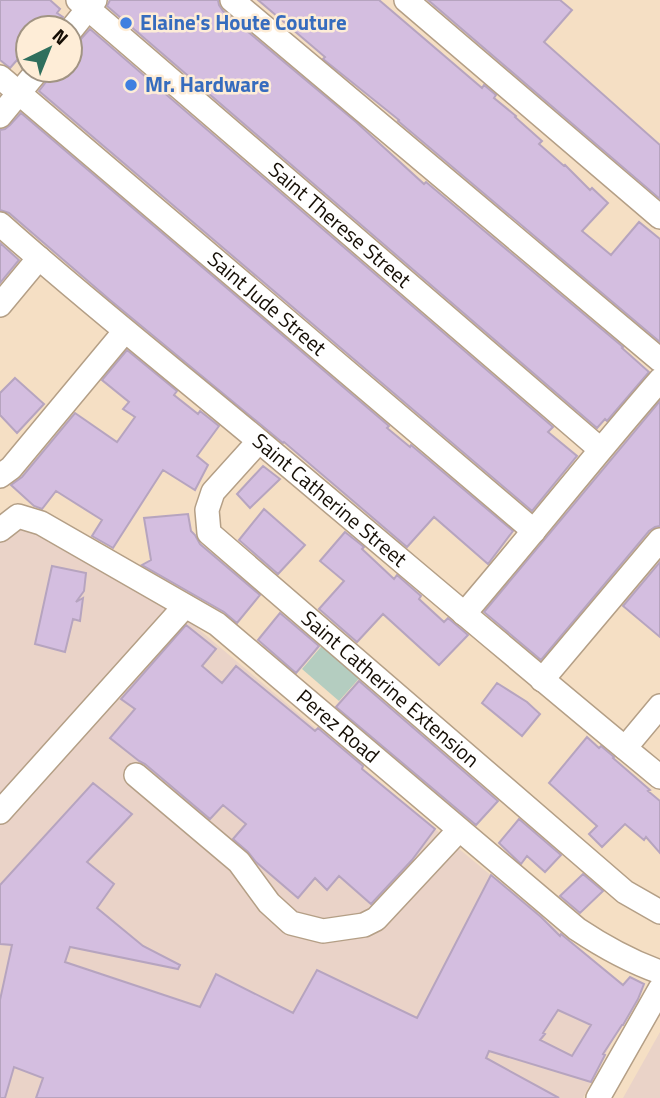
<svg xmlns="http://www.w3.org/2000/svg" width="660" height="1098" viewBox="0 0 660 1098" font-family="'Titillium Web',sans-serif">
<rect width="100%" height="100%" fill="#f5dfc4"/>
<path fill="#ead3c8" d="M17 521 189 621 435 829 636 995 583 1098H0V540Z
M660 1032V1098H623Z"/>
<path fill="#b4cdc0" d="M326 641 364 673 339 701 302 669Z"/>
<path fill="#d4bee0" stroke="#b6a4bf" stroke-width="2" fill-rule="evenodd" d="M0 0H50L60 9 57 13 63 17 56 28H28V60L23 66 17 60 10 68 0 60Z
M110 0H218L219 5 223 11 356 122 424 184 426 182 623 347 622 348 649 372 607 421 605 419 597 428 107 6Z
M258 0H379L482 88 484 85 496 95 494 98 516 116 515 117 542 141 539 144 564 166 565 165 590 190 592 188 608 203 582 231 611 255 639 222 660 239V342L398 121 399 120 323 59 325 57Z
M428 0H560L572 10 544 42 660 145V199Z
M90 29 553 427 548 432 577 456 532 511 39 91 49 78 52 70H70V45L76 44 80 40Z
M21 113 389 426 387 428 410 447 411 445 513 531 488 564 434 517 407 547 284 442 283 443 110 300 9 213 0 210V130L5 129 10 125Z
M0 243 19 260 0 283Z
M127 350 177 391 174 395 198 414 200 411 219 426 197 456 208 465 195 490 163 470 113 548 92 536 102 520 56 491 42 509 34 506 11 485 22 477 75 413 117 442 135 417 123 409 129 402 102 380Z
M15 378 44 404 17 433 0 415V393Z
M660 401V526L655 527 649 531 541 660 484 612Z
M263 466 280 479 250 508 237 494Z
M264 509 305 545 278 574 239 540Z
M188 514 191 531 195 535 200 544 260 595 237 623 224 612 142 565 151 560 144 518Z
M345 532 364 547 362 549 394 579 397 575 421 596 419 599 444 622 448 618 468 635 439 665 383 614 357 642 319 609 344 581 320 561Z
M660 562V637L623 606Z
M52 566 86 573 84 591 76 602 83 598 80 621 73 619 65 652 35 644Z
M280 613 319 646 296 673 258 640Z
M186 625 216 649 202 666 222 683 236 666 315 731 318 728 363 766 362 769 435 829 412 860 371 904 339 876 327 890 315 878 298 898 256 862 248 852 233 839 246 824 223 805 210 819 145 764 139 761 110 738 135 709 121 699Z
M359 681 498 801 476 825 336 707Z
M497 683 527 702 540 714 522 736 482 703Z
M587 737 599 748 601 746 614 757 613 758 650 790 648 791 660 801V853L646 837 644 840 625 824 602 847 589 834 597 826 549 783Z
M93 783 132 814 87 862 114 884 97 908 143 946 180 965 178 969 70 947 65 962 200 1007 216 974 293 1013 317 970 417 1018 491 875 541 917 560 936 561 934 623 985 630 977 644 984 638 999 623 1025H622L603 1054 605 1055 591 1082 489 1051 486 1058 559 1098H36L43 1078 14 1067 5 1098H0V1000L12 945 0 944V885ZM558 1010 591 1025 572 1056 540 1040 545 1034 543 1033Z
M519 819 561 855 545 872 527 856 521 864 499 843Z
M583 874 603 891 580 913 560 896Z"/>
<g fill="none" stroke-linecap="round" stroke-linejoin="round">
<defs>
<g id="minor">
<path id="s1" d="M78 0 600 449"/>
<path d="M232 0 660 360"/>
<path d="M406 0 660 217"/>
<path d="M70 31 95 0"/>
<path id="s2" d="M0 77 534 531"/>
<path d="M0 116 38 70"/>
<path id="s3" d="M0 224C84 299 173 369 259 441 393 553 525 666 660 777"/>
<path d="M0 305 39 258"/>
<path id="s4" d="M259 441 213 492 207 510 209 533 625 892 660 912"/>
<path d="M0 476 11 468 125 331"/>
<path id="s5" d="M0 530 18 516 41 523 217 624 577 929C604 947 629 961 660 972"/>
<path d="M464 614C530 537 593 457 660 380"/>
<path d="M542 680 660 540"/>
<path d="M625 748 660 706"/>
<path d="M136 775 239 862 269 903 291 923 323 931 364 925 376 919 459 830"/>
<path d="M0 812 185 606"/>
<path d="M598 1098 660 989"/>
</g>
</defs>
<use href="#minor" stroke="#b49f86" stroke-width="26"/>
<use href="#minor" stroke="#fff" stroke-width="23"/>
</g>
<g fill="#3f7fe0" stroke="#feedd7" stroke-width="2.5">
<circle cx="126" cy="23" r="7"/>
<circle cx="131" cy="85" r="7"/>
</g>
<g text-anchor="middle" stroke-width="5" stroke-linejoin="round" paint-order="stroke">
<g font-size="21" font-weight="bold" fill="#366cbe" stroke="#feedd7" text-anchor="start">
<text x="140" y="30">Elaine's Houte Couture</text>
<text x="145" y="92">Mr. Hardware</text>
</g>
<g font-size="21" fill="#150e05" stroke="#feedd7">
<text dy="7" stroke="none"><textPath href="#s1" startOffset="345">Saint Therese Street</textPath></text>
<text dy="7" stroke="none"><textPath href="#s2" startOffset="350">Saint Jude Street</textPath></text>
<text dy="7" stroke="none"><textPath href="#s3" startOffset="430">Saint Catherine Street</textPath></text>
<text dy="7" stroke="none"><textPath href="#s4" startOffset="350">Saint Catherine Extension</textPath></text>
<text dy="7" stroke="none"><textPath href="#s5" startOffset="408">Perez Road</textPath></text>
</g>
</g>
<g transform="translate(49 49) rotate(43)"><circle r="33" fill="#feedd7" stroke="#a19483" stroke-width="2"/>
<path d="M0-5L12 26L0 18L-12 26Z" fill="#2f6f5d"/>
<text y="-10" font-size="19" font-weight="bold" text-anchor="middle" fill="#150e05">N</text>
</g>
</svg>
